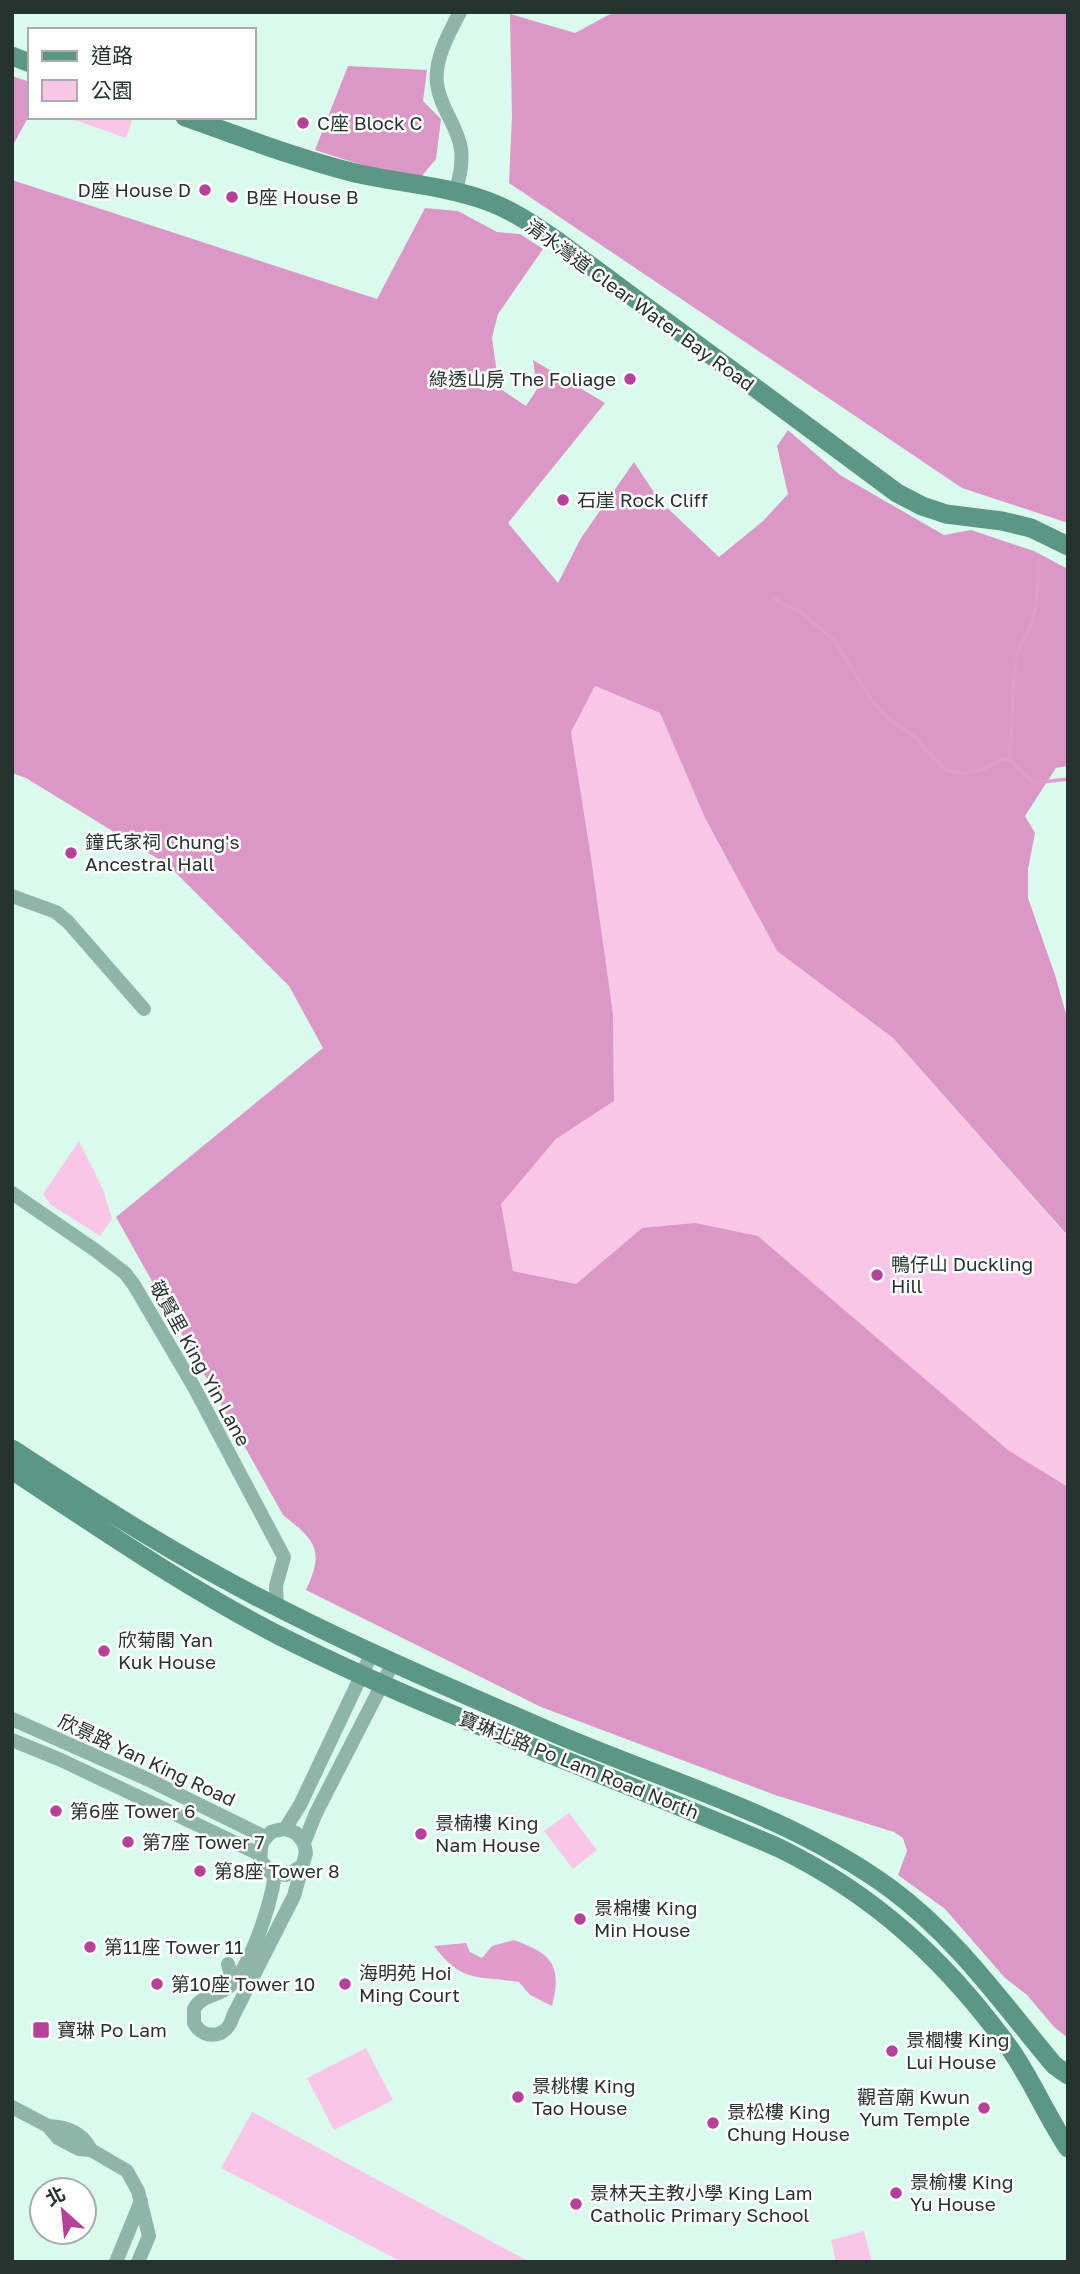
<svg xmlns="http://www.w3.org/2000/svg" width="1080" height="2274" viewBox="0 0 1080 2274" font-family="'Golos Text','Noto Sans TC',sans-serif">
<rect width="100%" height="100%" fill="#dafaee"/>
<path fill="#fac6e8" d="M66 117H123L132 121 126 138Z
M595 686 660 713 705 818 777 951 893 1038 1068 1237V1487L1008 1450 758 1236 642 1228 576 1284 513 1271 500 1204 556 1139 614 1101 613 1014 591 857 571 732Z
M79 1141 103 1189 112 1219 100 1236 51 1205 43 1194Z
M569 1813 597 1850 573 1869 544 1831Z
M366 2048 393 2100 334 2130 307 2078Z
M252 2112 513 2253 530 2262H402L221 2168Z
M864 2231 872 2262H836L831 2240Z"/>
<path fill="#db97c5" d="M614 12H1068V523L962 488 509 183 512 116 510 14 575 33Z
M348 66 427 70 423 101 441 119 436 159 421 177 368 167 315 150Z
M12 76 30 82V114L12 147Z
M12 180 377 299 425 208 458 211 497 232 520 234 543 249 498 314 492 338 499 388 526 406 537 389 533 360 605 403 508 523 558 583 581 538 634 462 659 500 719 557 763 521 788 494 777 446 788 430 840 475 944 535 971 530 1034 551 1068 569V766L1056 768 1025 816 1035 833 1028 869V898L1055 975 1068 1021V1236L893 1038 777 951 705 818 660 713 595 686 571 732 591 857 613 1014 614 1101 556 1139 501 1204 513 1271 576 1284 642 1228 695 1223 758 1236 1008 1450 1068 1487V2038L1054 2027 1027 1995 1005 1978 945 1909 898 1875 907 1851 903 1838 894 1832 775 1795 541 1707 306 1590C325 1550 315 1540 283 1515L116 1217 323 1048 289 986 168 865 26 778 12 773Z"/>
<path fill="#e19ccb" d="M514 1940C553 1954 562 1966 552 2006L530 1995 519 1982C476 1975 463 1984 434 1946L466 1943 470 1952 482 1958 492 1946Z"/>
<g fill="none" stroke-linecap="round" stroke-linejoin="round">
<path stroke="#e19ccb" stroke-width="3.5" d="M774 598 781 603 799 611 834 640 872 701 888 718 917 738 926 750 946 770
M1010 760C1009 748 1012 735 1012 723 1013 701 1013 680 1016 659 1017 645 1027 638 1031 625 1038 605 1038 583 1038 561
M945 770 965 773 984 769 1003 759 1010 760 1034 783 1068 779"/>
<path stroke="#8eb5a8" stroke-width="14" d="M456 192C459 178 463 164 461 149 458 126 440 108 437 84 434 59 449 33 460 12
M12 896 56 912 68 922 144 1009
M12 1193 95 1250 125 1273 134 1285 194 1387 284 1557 276 1586 277 1607
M12 1719 147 1779 265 1837
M12 1740 61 1760 259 1854
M285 1829 300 1805 372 1653
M304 1843 316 1813 394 1661
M275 1874C271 1904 251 1966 230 1986 218 1997 202 1994 194 2009V2023C205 2042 228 2037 233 2016L294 1896 306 1853 304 1843 296 1833 285 1829 278 1830 271 1832 262 1842 260 1859 270 1872 286 1875 302 1866
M226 1987 231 1976 228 1964
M12 2107 48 2126 58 2138 79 2149 91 2150 127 2171 138 2191 149 2236 138 2262
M48 2126C68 2127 82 2132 91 2150
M116 2262 141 2201"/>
<path stroke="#5b9784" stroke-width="19" d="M12 56 30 63
M185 117C240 136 295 158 351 172 396 183 443 185 487 201 512 210 534 225 556 240L897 493 922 506 946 514 1002 521 1031 528 1068 546
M12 1449C81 1494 150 1539 222 1578 324 1634 433 1681 540 1727 658 1779 785 1812 891 1889 956 1937 1002 2003 1054 2065L1068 2075
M12 1470C100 1528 188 1589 282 1637 443 1718 614 1776 779 1848 875 1895 945 1960 1008 2046 1031 2078 1046 2115 1068 2148"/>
</g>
<g fill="#b64198" stroke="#fefefe" stroke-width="2.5">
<circle cx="303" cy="123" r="7"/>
<circle cx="205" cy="190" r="7"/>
<circle cx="232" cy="197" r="7"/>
<circle cx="630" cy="379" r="7"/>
<circle cx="563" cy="500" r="7"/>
<circle cx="71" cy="853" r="7"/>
<circle cx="877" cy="1275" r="7"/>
<circle cx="104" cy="1651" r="7"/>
<circle cx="56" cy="1811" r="7"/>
<circle cx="421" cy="1834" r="7"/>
<circle cx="128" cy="1842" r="7"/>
<circle cx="200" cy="1871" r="7"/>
<circle cx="580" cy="1919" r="7"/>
<circle cx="90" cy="1947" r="7"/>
<circle cx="157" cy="1984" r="7"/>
<circle cx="345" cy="1984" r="7"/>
<rect x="32" y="2021" width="18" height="18" rx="3.5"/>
<circle cx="892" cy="2051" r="7"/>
<circle cx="518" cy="2097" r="7"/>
<circle cx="984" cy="2108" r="7"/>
<circle cx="713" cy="2123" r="7"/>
<circle cx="896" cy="2193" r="7"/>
<circle cx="576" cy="2204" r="7"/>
</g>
<g text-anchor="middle" stroke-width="5" stroke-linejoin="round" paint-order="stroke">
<g font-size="19" fill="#27332f" stroke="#fefefe" text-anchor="start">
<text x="317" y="130">C座 Block C</text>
<text x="191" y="197" text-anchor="end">D座 House D</text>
<text x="246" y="204">B座 House B</text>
<text x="616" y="386" text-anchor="end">綠透山房 The Foliage</text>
<text x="577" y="507">石崖 Rock Cliff</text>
<text x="85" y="849">鐘氏家祠 Chung's<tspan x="85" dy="22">Ancestral Hall</tspan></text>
<text x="891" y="1271">鴨仔山 Duckling<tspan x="891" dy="22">Hill</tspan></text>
<text x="118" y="1647">欣菊閣 Yan<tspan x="118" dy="22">Kuk House</tspan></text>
<text x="70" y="1818">第6座 Tower 6</text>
<text x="435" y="1830">景楠樓 King<tspan x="435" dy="22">Nam House</tspan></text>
<text x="142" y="1849">第7座 Tower 7</text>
<text x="214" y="1878">第8座 Tower 8</text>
<text x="594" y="1915">景棉樓 King<tspan x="594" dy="22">Min House</tspan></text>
<text x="104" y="1954">第11座 Tower 11</text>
<text x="359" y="1980">海明苑 Hoi<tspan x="359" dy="22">Ming Court</tspan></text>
<text x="171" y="1991">第10座 Tower 10</text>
<text x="57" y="2037">寶琳 Po Lam</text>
<text x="906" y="2047">景櫚樓 King<tspan x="906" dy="22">Lui House</tspan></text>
<text x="532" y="2093">景桃樓 King<tspan x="532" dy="22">Tao House</tspan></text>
<text x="970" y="2104" text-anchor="end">觀音廟 Kwun<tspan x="970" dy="22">Yum Temple</tspan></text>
<text x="727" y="2119">景松樓 King<tspan x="727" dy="22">Chung House</tspan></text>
<text x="910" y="2189">景榆樓 King<tspan x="910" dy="22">Yu House</tspan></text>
<text x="590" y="2200">景林天主教小學 King Lam<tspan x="590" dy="22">Catholic Primary School</tspan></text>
</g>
<g font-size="19" fill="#27332f" stroke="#fefefe">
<text transform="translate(640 305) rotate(36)" y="7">清水灣道 Clear Water Bay Road</text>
<text transform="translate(200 1363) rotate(61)" y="7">敬賢里 King Yin Lane</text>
<text transform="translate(147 1760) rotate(25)" y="7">欣景路 Yan King Road</text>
<text transform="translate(579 1765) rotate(22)" y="7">寶琳北路 Po Lam Road North</text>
</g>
</g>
<rect width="1080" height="2274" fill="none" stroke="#27332f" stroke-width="28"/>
<rect x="28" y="28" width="228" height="91" fill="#fefefe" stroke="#a8adab" stroke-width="2"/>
<rect x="42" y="51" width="35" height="10" fill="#5b9784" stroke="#a8adab" stroke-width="2"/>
<text x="91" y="63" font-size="21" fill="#27332f">道路</text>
<rect x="42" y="80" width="35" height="21" fill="#fac6e8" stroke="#a8adab" stroke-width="2"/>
<text x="91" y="98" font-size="21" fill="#27332f">公園</text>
<g transform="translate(63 2211) rotate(333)"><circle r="33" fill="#fefefe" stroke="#a8adab" stroke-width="2"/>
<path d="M0-5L12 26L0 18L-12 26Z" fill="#b64198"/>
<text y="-10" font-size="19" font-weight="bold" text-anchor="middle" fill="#27332f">北</text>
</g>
</svg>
